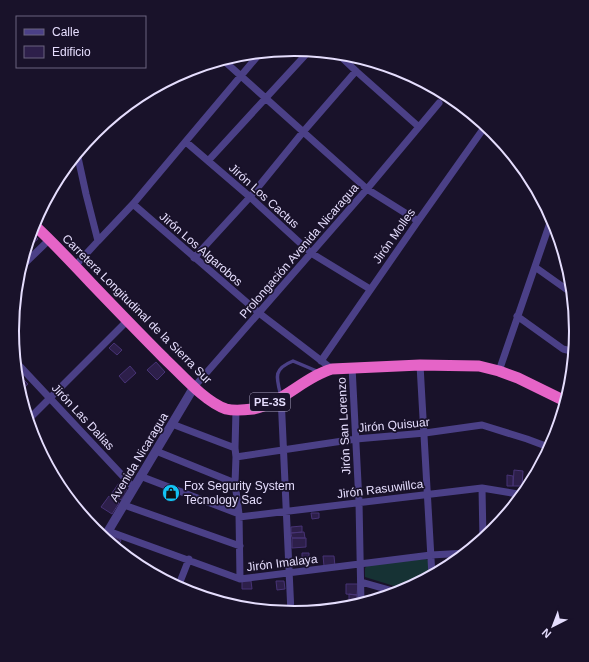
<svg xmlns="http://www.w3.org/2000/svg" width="589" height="662" viewBox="0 0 589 662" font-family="Arial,sans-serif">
<rect width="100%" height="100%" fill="#19122a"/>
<path fill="#163234" d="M426 559 429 561V578L407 590 365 577V568L368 565Z"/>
<path fill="#2d1f4a" stroke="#473375" d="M31 232 38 239 31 245 28 242Z
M114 343 122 350 117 355 109 348Z
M156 362 165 372 157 380 147 370Z
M130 366 136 373 125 383 119 376Z
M19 375 28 384 20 391 17 386V377Z
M514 470 523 471 522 486H513Z
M507 475 513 476V486H507Z
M119 483 128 491 121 500 112 493Z
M109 496 119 503 112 514 101 507Z
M311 513H319V518L312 519Z
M494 519 502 521 495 530 492 529Z
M302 526V532L291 533V527Z
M304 532 305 538H292L291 533Z
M112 536 121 540 117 549 109 542Z
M292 538H306V547L292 548Z
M302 553H309V560H302Z
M323 556H334L335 566H324Z
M242 581H251L252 589H242Z
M276 581H284L285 589 277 590Z
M346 584H358L357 595 346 594Z
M349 594 357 595V602H349Z
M350 602H357V606L349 608Z"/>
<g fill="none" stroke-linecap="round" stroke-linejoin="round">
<path stroke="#4b4087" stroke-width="3.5" d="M281 396C276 377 273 369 293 361L319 372"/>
<path stroke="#4b4087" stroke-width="7" d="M337 53 356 71 419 127
M222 59 367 189 418 221
M186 142 250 197 311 253 370 289
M208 161 310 50
M133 204 259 313 332 369
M98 241 133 204 261 52
M194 258 250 197 303 132 356 71
M75 266 98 241 86 194 77 153
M535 267 573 294
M20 268 50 239
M517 316 563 349 575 352
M15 361 134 488
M321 361 418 221 486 125
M420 365 432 576
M352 367 359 502 361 604
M499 371 552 217
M194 387 367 189 439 103
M281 396 291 613
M236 410 235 448 236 457 235 483 239 514 240 579
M28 420 127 321
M172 424 235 448
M156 451 235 483
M236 457 356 439 425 433 482 425 527 439 551 448
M140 476 239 514
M482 488 483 540
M124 505 240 546
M239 517 482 488 524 495
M108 531 240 579 431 555 467 553
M361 582 400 593
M178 587 189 559"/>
<path stroke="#4b4087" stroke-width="9" d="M104 538 194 387"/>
<path stroke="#e564c7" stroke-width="11" d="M33 224C53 242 72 263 91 283 115 308 140 334 165 359 181 374 205 402 226 409 234 411 245 410 253 409 283 403 304 377 332 369L420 365 479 366 499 371 518 378 567 402"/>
</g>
<defs>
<symbol id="shop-disc" viewBox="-11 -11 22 22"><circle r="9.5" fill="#13c3f4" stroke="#19122a"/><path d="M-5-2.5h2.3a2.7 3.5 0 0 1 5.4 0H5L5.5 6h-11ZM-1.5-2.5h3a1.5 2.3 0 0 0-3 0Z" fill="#111"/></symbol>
</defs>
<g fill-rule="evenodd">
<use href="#shop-disc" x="161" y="483" width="20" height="20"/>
</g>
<g text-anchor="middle" stroke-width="3.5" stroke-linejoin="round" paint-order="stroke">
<rect fill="#19122a" stroke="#a8a0be" stroke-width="1" x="250" y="393" width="40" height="18" rx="3"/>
<g font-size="11" font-weight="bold" fill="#e5ddfd">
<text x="270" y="406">PE-3S</text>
</g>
<g font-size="12" fill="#e5ddfd" stroke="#19122a">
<text transform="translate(264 196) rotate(42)" y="4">Jirón Los Cactus</text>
<text transform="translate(394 236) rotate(-55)" y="4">Jirón Molles</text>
<text transform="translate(201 249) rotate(41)" y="4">Jirón Los Algarobos</text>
<text transform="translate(299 251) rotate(-49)" y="4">Prolongación Avenida Nicaragua</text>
<text transform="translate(137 309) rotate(45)" y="4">Carretera Longitudinal de la Sierra Sur</text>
<text transform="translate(83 417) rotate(47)" y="4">Jirón Las Dalias</text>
<text transform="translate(394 425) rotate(-5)" y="4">Jirón Quisuar</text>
<text transform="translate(344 426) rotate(-93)" y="4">Jirón San Lorenzo</text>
<text transform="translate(139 457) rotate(-59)" y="4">Avenida Nicaragua</text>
<text transform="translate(380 489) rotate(-7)" y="4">Jirón Rasuwillca</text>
<text transform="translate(282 563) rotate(-7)" y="4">Jirón Imalaya</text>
</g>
<g font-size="12" fill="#e5ddfd" stroke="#19122a" text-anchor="start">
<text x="184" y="490">Fox Segurity System<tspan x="184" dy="14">Tecnology Sac</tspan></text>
</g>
</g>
<path d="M0 0H589V662H0ZM19 331a275 275 0 1 1 550 0a275 275 0 1 1-550 0Z" fill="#19122a" fill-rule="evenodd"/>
<path fill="none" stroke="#e5ddfd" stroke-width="2" d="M19 331a275 275 0 1 1 550 0a275 275 0 1 1-550 0Z"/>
<rect x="16" y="16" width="130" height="52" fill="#19122a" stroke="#6b637e"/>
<rect x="24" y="29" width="20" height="6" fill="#4b4087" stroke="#6b637e"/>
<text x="52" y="36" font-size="12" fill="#e5ddfd">Calle</text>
<rect x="24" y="46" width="20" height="12" fill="#2d1f4a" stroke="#6b637e"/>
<text x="52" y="56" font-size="12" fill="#e5ddfd">Edificio</text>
<g transform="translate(553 626) rotate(222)" stroke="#19122a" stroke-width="3" paint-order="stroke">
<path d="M0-3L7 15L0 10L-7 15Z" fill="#e5ddfd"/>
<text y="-6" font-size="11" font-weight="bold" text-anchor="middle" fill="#e5ddfd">N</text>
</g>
</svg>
